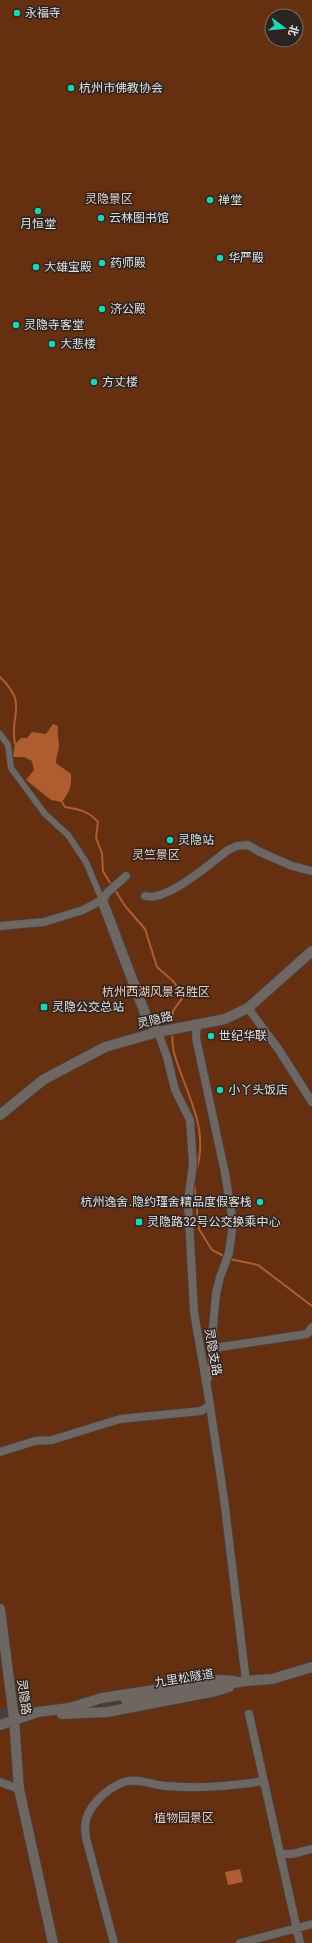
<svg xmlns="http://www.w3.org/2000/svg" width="312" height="1943" viewBox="0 0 312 1943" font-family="Jost,'Noto Sans SC',sans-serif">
<rect width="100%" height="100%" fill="#2c2421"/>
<path fill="#662f10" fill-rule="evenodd" d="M0 0H312V1943H0ZM272 16H296V40H272Z"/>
<path fill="#ae5d31" d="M53 724 58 726C57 735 59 740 59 747 58 753 56 757 56 763L71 774C72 786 69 793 62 802L51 800 26 780 34 770 32 761 24 757H13L15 744 21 738H27L32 732 46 734Z
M240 1869 243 1882 228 1885 225 1872Z"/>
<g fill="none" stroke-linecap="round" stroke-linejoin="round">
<path stroke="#ae5d31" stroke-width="2" d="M0 677C29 705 9 713 15 744
M62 802 65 807C78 809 89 811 98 822L96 838 102 853 103 871 112 886
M115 890 125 906 145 929 157 967 174 982 183 997 173 1011 172 1025
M172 1032C173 1040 172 1049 175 1056 187 1096 211 1131 195 1174
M194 1182 199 1229 212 1250 226 1257
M230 1259 258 1265 312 1306"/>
<path stroke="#48403d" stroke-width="10" stroke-dasharray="10 5" stroke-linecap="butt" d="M101 1703 126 1700
M0 1714 38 1710"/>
<defs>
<path id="pedestrian" d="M0 734 8 745 11 768 45 814 68 835 86 862 102 900"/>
<path id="minor" d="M145 896C167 902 211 863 228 850L237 846 248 845 260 852 292 866 312 871
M0 926 44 922 83 910 102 900 108 892 126 876
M248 1008 279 1050 312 1102
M197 1025 196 1038 225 1173 233 1223 229 1253 220 1277 216 1294 213 1327 214 1348
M158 1032 167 1057 175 1090 190 1120 193 1164 188 1201 194 1312 209 1399 224 1499 246 1681
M206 1382 210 1373 214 1348 307 1334 312 1327
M0 1452 35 1441 52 1440 120 1419 201 1411 210 1405
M249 1714 300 1943
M0 1782 19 1789
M280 1854H292L312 1849
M114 1943 86 1838C86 1834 85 1830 85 1826 86 1807 107 1788 124 1782 138 1778 153 1785 166 1786 199 1789 232 1786 264 1781
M240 1943 312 1924"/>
<path id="tertiary" d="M102 900 146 1016 158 1032
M0 1115 43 1080 105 1047 158 1032 225 1019 248 1008 312 951
M62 1714 107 1712 216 1691 229 1687
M0 1725 38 1712 69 1708 102 1698 219 1680 234 1681"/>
<path id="secondary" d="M0 1609 14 1719 19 1789 53 1943
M126 1700 246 1681 272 1679 312 1667"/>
</defs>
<use href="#pedestrian" stroke="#463f3d" stroke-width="8"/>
<use href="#minor" stroke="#463f3d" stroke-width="10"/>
<use href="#tertiary" stroke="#463f3d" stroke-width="12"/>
<use href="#secondary" stroke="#463f3d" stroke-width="12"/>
<use href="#pedestrian" stroke="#6f6662" stroke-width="6"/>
<use href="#minor" stroke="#6f6662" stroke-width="8"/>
<use href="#tertiary" stroke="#6f6662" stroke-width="10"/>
<use href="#secondary" stroke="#6f6662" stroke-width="10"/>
</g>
<g fill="#1ed5b0" stroke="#2c2421" stroke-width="1.5">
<circle cx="17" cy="13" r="4"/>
<circle cx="71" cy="88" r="4"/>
<circle cx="210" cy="200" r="4"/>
<circle cx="38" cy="211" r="4"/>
<circle cx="101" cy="218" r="4"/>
<circle cx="220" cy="258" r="4"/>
<circle cx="102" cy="263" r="4"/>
<circle cx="36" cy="267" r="4"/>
<circle cx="102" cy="309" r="4"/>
<circle cx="16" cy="325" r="4"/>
<circle cx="52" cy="344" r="4"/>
<circle cx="94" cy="382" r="4"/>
<circle cx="170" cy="840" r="4"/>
<rect x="40" y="1003" width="8" height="8" rx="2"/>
<circle cx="211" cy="1036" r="4"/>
<circle cx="220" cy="1090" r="4"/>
<circle cx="260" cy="1202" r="4"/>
<rect x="135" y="1218" width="8" height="8" rx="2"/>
</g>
<g text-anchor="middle" stroke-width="3" stroke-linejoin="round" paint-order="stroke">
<g font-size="12" fill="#e4dfdd" stroke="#2c2421" text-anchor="start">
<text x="25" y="17">永福寺</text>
<text x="79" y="92">杭州市佛教协会</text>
<text x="218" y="204">禅堂</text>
<text x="109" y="222">云林图书馆</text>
<text x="38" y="228" text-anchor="middle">月恒堂</text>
<text x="228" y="262">华严殿</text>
<text x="110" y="267">药师殿</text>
<text x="44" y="271">大雄宝殿</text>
<text x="110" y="313">济公殿</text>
<text x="24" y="329">灵隐寺客堂</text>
<text x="60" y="348">大悲楼</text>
<text x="102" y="386">方丈楼</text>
<text x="178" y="844">灵隐站</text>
<text x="52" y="1011">灵隐公交总站</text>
<text x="219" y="1040">世纪华联</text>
<text x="228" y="1094">小丫头饭店</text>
<text x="252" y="1206" text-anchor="end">杭州逸舍.隐约瑾舍精品度假客栈</text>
<text x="147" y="1226">灵隐路32号公交换乘中心</text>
</g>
<g font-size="12" fill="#f7cab4" stroke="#2c2421">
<text x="109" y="203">灵隐景区</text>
<text x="156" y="859">灵竺景区</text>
<text x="156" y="996">杭州西湖风景名胜区</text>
<text x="184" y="1822">植物园景区</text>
</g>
<g font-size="12" fill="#e4dfdd" stroke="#2c2421">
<text transform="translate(155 1020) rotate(-13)" y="4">灵隐路</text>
<text transform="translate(213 1352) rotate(80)" y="4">灵隐支路</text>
<text transform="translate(184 1678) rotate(-9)" y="4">九里松隧道</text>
<text transform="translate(24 1697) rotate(82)" y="4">灵隐路</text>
</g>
</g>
<g transform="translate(284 28) rotate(106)"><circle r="19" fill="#2c2421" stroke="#766f6c"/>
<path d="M0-3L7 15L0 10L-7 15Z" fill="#1ed5b0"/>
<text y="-6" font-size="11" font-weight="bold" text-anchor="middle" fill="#e4dfdd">北</text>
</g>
</svg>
